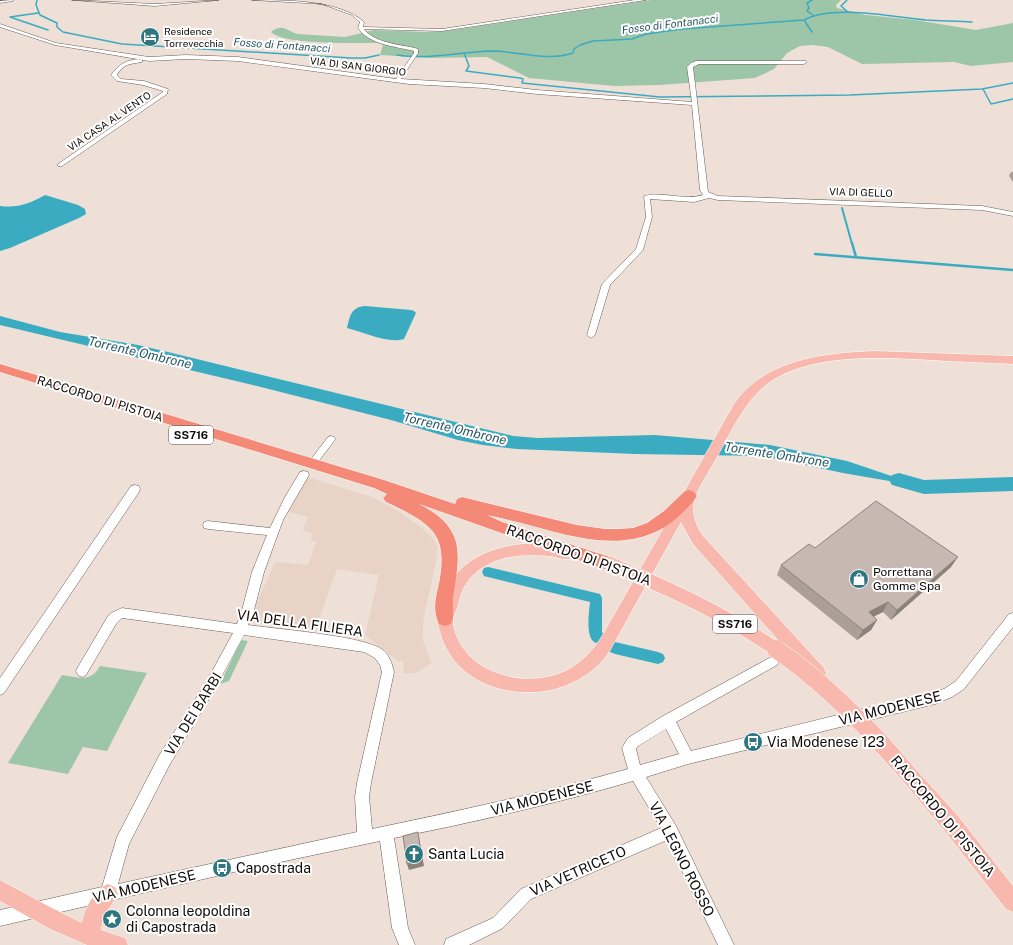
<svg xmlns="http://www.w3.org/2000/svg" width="1013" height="945" viewBox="0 0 1013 945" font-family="'Public Sans',sans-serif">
<rect width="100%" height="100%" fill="#eedfd7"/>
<path fill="#e8d3c6" d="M307 477 372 497 398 511 422 528 434 540 437 546V557L424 616 423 628V641L432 663 416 673H404L403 661H398L365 635 379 575 337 569 315 630 249 622 275 562 308 565 316 542 311 541 312 533 303 530 308 517 287 511Z"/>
<path fill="#9cc6a7" d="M651 0H841L836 5 837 8 866 15 915 20 976 30 1013 23V62L971 66 954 62 862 64 828 47 813 45 800 46 787 53 774 69 755 78 659 85 614 86 529 78 487 57 429 58 380 55 383 45 378 43C359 43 282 45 271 32 282 22 289 32 298 34L345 37 374 30 425 32 446 31Z
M241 640 248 641 229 681 220 684Z
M100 666 147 673 107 751 83 747 68 774 8 763 62 675C78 677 91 683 100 666Z"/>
<path fill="#3aabc1" d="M45 195 78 205 85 209 86 214 79 218 10 248 0 251V206C19 208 28 204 45 195Z
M365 306 411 310 414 311 416 313 404 339C388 344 363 332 347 328 350 316 351 307 365 306Z
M0 316 60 332 138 345 168 352 513 436 538 438 655 435 770 445 847 461 924 487 843 473 763 456 635 454 517 449 483 445 458 440 391 420 257 386 0 325Z"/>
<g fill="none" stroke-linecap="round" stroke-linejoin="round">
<path stroke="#3aabc1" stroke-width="1.5" d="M4 0H9
M37 0 36 5 40 15 57 23V27L63 32 122 44 351 58H365L379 55
M812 0 807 3 809 8 807 11 813 15
M847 0 841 6 848 12
M38 13 10 17 48 30
M804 20 812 32
M464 53 469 66 466 71 520 78 523 79 522 83 660 97 850 95 982 89 1013 83
M397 55C429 60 459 52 491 51 518 51 547 62 573 53L574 49 580 45 593 41 632 39 646 34 682 29 804 20C833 4 893 17 926 20 941 21 957 21 972 22
M983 89 991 104 1013 99"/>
<path stroke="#3aabc1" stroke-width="2" d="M842 208 852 244"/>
<path stroke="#3aabc1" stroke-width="2.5" d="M852 243 856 257
M815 254 1013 270"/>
<path fill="#3aabc1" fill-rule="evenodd" d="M488 567 600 594 602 598V632L606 638 604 642C583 650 589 613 590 602L484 576 482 572 484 568Z
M615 642 658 652 663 654 665 658 663 662 658 664 615 654 610 652 608 648 610 644Z"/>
<path fill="#3aabc1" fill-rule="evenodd" d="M899 473 924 480 1013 477V491L924 494 892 485 889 480 892 475Z"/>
<defs>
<path id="minor" d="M13 0V1L0 3V1Z
M72 0 155 4 219 0 155 6Z
M252 0C285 0 340 0 364 22L363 27 442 29 635 0H646L442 31 364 29C375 44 401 44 418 49V53L401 79 484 84 537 90 692 102 687 67 691 63 696 61H806L807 62 804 64H699L693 67 708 192 718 196 982 206 1013 212V216L982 210 718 200 709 198 694 202 650 199 652 217 643 250 610 285 595 335 591 338 587 335 602 284 636 249 646 217 644 196C664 191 684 201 703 195L700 190 692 105 537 94 484 88 409 84 238 61 186 59 149 61 55 45 0 27V24L56 43 149 57 186 55 238 57 396 79 414 53V51C394 46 370 45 358 28L360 22 352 15 322 4Z
M140 59 142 60V62C130 64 123 64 117 75L121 79 144 81 168 89 167 94 62 166H58V164L163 92V91L143 85 117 81 111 75C119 64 126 60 140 59Z
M331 436 334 437 336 439 334 441 318 462H312L310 460 312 458 328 437Z
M304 471 308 472 309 475 283 520 264 572 254 610 248 625C275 629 366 636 383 650 390 656 392 664 394 672L371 783 369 797 372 829C457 811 543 793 628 769L622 748 628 738 663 716 773 656 777 657 779 661 777 665 676 722 691 751 944 689 956 681 1009 614 1013 613V627L964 689 952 697 935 704 688 764 646 777 676 826 734 945H718L667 840 531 899 503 928 469 945H444L446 939 493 918 521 889 661 828 633 781C554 804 474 822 394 838L408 928 415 945H399L392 928 380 841 247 869 0 926V910L102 887 117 837 160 754 204 686 233 633 122 618 116 624 86 675 82 677 78 675 76 671 78 667 108 616 113 612 122 608 237 624 242 610 252 572 267 535 208 529 204 528 203 525 204 522 208 521 270 528 285 497 300 472ZM244 635 364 652 375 658 380 665 382 672 357 783 355 797 357 832 118 884 129 844 170 764 212 694ZM666 729 679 754 640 765 636 749 638 746Z
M135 485 139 486 140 489 139 492 4 693 0 695V678L131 486Z"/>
<path id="major" d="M875 351 1013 356V364C991 363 969 362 946 361 892 358 802 349 759 391 739 411 728 438 714 462 699 489 682 506 703 536L824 668 826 673 824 678 818 680 812 678 693 544 681 522 609 652C593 676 563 691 534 692 496 694 458 678 443 641 441 635 438 627 438 620 438 616 441 610 442 606 445 596 447 586 453 578 479 543 534 537 573 550L575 554 573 558C565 561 557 557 549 556 528 554 506 555 487 565 469 575 462 587 458 605 457 610 453 615 453 620 452 628 458 641 463 648 484 678 530 686 563 672 579 665 591 653 601 638L733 406C763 359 825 353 875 351Z
M897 753 903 755 958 816 1013 886V912L1006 909 944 830 891 767 888 761 891 755Z
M0 880 50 907 82 923C85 908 94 890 108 884L115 887 118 894 103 918 101 930 125 938 128 945H87L50 929 0 901Z"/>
<path id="highway" d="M0 364 384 480 455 504 457 499 462 497 577 525 605 529H619L633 528 647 523 664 511 684 492 689 490 694 492 697 496C692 504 685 510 679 516 639 553 587 541 540 528 523 523 505 519 487 515L502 522 616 559 618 564 616 569 610 571 419 504C466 528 460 553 453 597 452 606 455 616 451 624L445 626 439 624C433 612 435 600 438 588 450 533 432 524 386 502L383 498 387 494 374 488 0 372Z"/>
</defs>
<use href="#minor" stroke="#695d55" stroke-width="1"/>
<use href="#major" stroke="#fff" stroke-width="1"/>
<use href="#highway" stroke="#fff" stroke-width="1"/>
<use href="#minor" fill="#fff" fill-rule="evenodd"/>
<use href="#major" fill="#f8b8ad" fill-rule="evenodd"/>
<use href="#highway" fill="#f38976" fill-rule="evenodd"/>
<defs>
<path id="major-bridge-far1" d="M610 564C668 588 725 614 777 650"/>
<path id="major-bridge" d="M776 649C822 681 860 719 897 761"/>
</defs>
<use href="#major-bridge-far1" stroke="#fff" stroke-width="15" stroke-linecap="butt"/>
<use href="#major-bridge" stroke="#fff" stroke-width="19" stroke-linecap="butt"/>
<use href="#major-bridge-far1" stroke="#f8b8ad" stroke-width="14"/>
<use href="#major-bridge" stroke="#f8b8ad" stroke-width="18"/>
</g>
<path fill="#ab9f98" d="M1011 172H1013V182L1009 176Z
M815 548 951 567 891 620 883 612 874 616 877 620 871 630 857 640 777 575 781 565Z"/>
<path fill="#8b827c" d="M958 557 951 567 891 620 897 610Z
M888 602 883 612 863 622 869 612Z
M877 620 871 630 857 640 863 630Z
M419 838 424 866 409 870 407 864Z"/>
<path fill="#c7b9b1" stroke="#8b827c" d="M876 501 958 557 897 610 888 602 869 612 877 620 863 630 781 565 809 544 815 548Z
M418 832 422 860 407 864 403 836Z"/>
<defs>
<symbol id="hotel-disc" viewBox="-11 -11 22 22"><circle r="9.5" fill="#2f7681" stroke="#fff"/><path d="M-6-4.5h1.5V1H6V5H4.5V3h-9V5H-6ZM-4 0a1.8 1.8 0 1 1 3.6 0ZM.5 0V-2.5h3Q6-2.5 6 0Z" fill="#fff"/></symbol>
<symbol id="shop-disc" viewBox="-11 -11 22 22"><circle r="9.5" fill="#2f7681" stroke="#fff"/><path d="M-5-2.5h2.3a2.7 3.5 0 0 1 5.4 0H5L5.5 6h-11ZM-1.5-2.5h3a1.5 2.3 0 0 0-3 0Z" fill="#fff"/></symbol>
<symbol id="bus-disc" viewBox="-11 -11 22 22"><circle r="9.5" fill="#2f7681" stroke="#fff"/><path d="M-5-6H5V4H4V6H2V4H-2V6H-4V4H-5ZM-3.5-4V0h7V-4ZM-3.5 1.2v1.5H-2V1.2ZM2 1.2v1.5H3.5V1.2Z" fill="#fff"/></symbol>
<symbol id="church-disc" viewBox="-11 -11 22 22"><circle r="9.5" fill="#2f7681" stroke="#fff"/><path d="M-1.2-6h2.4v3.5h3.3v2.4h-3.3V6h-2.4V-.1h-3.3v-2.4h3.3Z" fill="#fff"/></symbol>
<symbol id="sight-disc" viewBox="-11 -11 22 22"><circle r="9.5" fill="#2f7681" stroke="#fff"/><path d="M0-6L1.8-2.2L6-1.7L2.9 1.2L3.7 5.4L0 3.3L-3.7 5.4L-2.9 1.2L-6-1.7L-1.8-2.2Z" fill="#fff"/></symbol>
</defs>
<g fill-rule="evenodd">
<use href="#hotel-disc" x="139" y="26" width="22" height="22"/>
<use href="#shop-disc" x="848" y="568" width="22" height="22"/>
<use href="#bus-disc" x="742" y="731" width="22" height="22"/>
<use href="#church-disc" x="403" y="843" width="22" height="22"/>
<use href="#bus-disc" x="211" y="857" width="22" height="22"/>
<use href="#sight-disc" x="101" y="908" width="22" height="22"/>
</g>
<g text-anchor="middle" stroke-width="4" stroke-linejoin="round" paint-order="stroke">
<g font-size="10" fill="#0f0b08" stroke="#fff" text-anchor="start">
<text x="164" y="35">Residence<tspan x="164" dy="12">Torrevecchia</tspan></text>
</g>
<g font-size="10" fill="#0f0b08" stroke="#fff">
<text transform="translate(358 66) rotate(7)" y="4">VIA DI SAN GIORGIO</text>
<text transform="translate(109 121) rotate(-34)" y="4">VIA CASA AL VENTO</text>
<text transform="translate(861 192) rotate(2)" y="4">VIA DI GELLO</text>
</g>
<g font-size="11" font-style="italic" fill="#2b5a64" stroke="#fff">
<text transform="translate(670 24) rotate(-7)" y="4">Fosso di Fontanacci</text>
<text transform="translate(282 45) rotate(4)" y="4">Fosso di Fontanacci</text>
</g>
<g fill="#fff" stroke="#575452" stroke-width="1">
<rect x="169" y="426" width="44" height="18" rx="3"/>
<rect x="713" y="615" width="44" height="18" rx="3"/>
</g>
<g font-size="11" font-weight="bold" fill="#0f0b08">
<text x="191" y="439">SS716</text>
<text x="735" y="628">SS716</text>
</g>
<g font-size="12" fill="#0f0b08" stroke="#fff">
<text transform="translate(100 399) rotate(17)" y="4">RACCORDO DI PISTOIA</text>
</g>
<g font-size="12" fill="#0f0b08" stroke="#fff" text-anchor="start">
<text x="873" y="576">Porrettana<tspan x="873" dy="14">Gomme Spa</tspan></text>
</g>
<g font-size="13" font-style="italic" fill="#2b5a64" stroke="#fff">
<text transform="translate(140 352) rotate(13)" y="5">Torrente Ombrone</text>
<text transform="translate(455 428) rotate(13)" y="5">Torrente Ombrone</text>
<text transform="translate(777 454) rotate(9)" y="5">Torrente Ombrone</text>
</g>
<g font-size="14" fill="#0f0b08" stroke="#fff">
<text transform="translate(579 555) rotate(20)" y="5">RACCORDO DI PISTOIA</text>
<text transform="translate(300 623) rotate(8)" y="5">VIA DELLA FILIERA</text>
<text transform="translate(890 708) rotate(-14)" y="5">VIA MODENESE</text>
<text transform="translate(193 714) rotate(-58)" y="5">VIA DEI BARBI</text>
<text transform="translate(542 798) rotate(-14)" y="5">VIA MODENESE</text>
<text transform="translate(943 816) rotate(50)" y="5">RACCORDO DI PISTOIA</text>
<text transform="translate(682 859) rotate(63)" y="5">VIA LEGNO ROSSO</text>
<text transform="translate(578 871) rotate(-24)" y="5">VIA VETRICETO</text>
<text transform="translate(144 886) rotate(-13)" y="5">VIA MODENESE</text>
</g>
<g font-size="14" fill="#0f0b08" stroke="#fff" text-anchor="start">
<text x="767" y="747">Via Modenese 123</text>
<text x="428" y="859">Santa Lucia</text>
<text x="236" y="873">Capostrada</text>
<text x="126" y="916">Colonna leopoldina<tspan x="126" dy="16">di Capostrada</tspan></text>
</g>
</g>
</svg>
